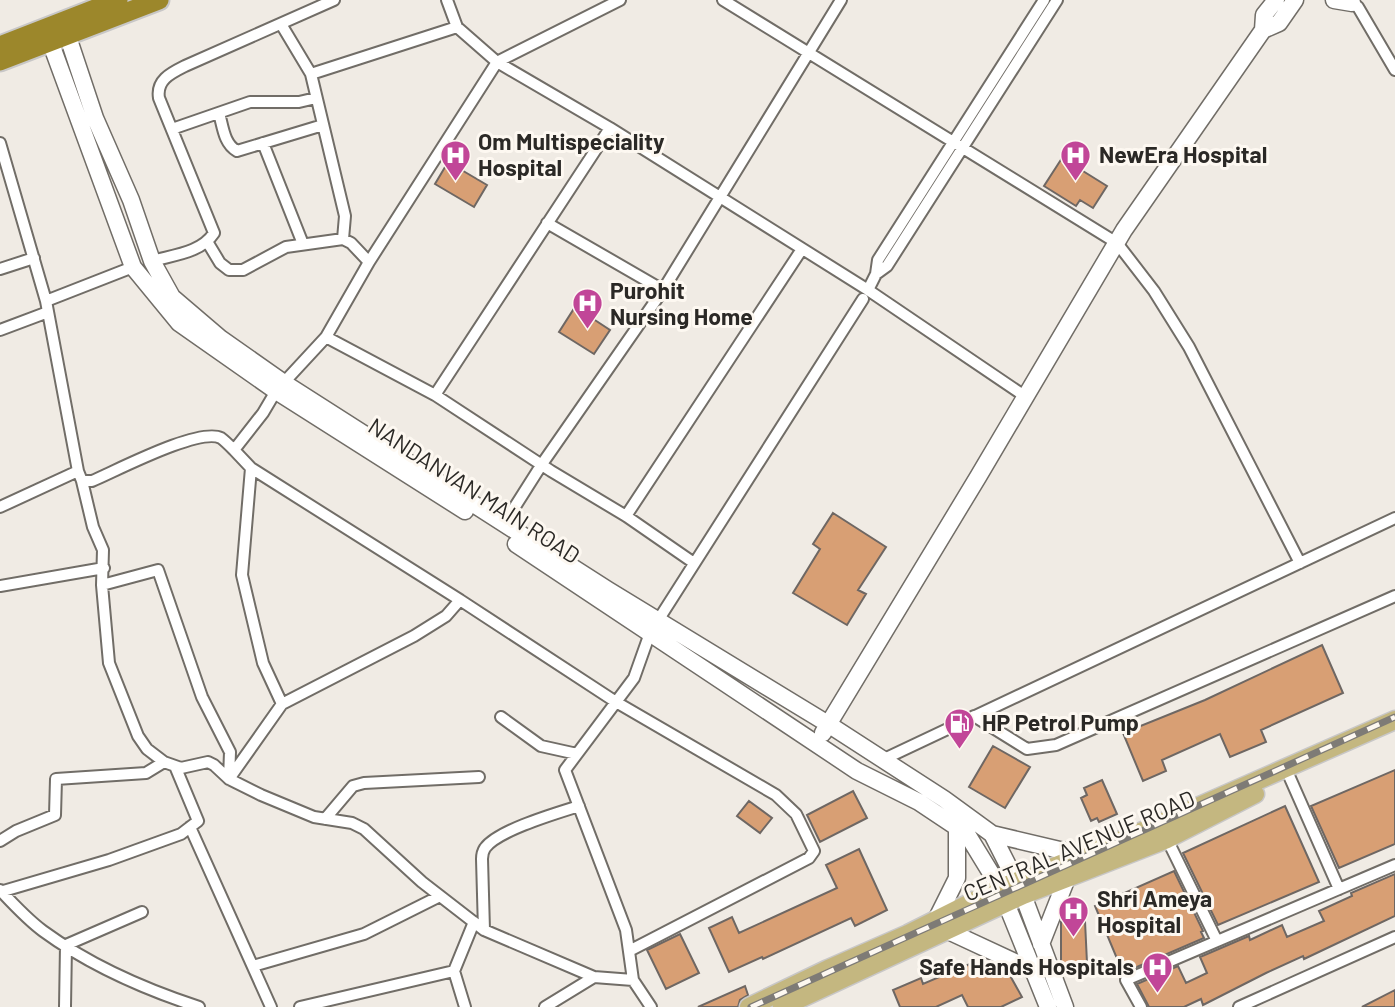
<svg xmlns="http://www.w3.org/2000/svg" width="1395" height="1007" viewBox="0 0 1395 1007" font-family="Barlow,sans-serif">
<rect width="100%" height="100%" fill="#f0ebe4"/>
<path fill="#d89f74" stroke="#6e6763" stroke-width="2" d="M1062 158 1107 186 1093 208 1080 200 1076 206 1044 186Z
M448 162 487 185 474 207 435 184Z
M575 307 610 330 594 354 559 332Z
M833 513 886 547 858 590 866 594 847 625 793 593 820 549 813 544Z
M1322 645 1343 693 1261 730 1266 742 1230 757 1220 734 1162 760 1166 771 1143 781 1123 733 1205 700Z
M993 746 1030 767 1005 808 969 787Z
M1395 770V844L1339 868 1311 806Z
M1102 780 1117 814 1099 822 1097 818 1091 821 1081 798 1087 795 1084 788Z
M853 791 867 818 820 842 807 815Z
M749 801 772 818 760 833 737 816Z
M1285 806 1319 882 1218 925 1183 853Z
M859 849 887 910 855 926 851 918 763 959 762 957 729 972 709 928 732 917 739 933 837 888 826 865Z
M1174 871 1203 931 1201 932 1204 938 1123 973 1095 906Z
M1395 874V916L1304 959 1303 956 1266 973 1203 1005 1201 999 1184 1007H1149L1137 984 1178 966 1186 983 1207 973 1200 957 1249 936 1250 940 1282 925 1287 937 1324 921 1319 911 1352 896 1351 893Z
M1085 921 1087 963 1061 964V922Z
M680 934 699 973 666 989 647 950Z
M972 963 996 965 1008 972 1022 997 1001 1007H968L962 995 936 1007H900L893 990 921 978 923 984Z
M745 986 748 995 740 1000 738 1007H698Z
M1395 990V1007H1362Z"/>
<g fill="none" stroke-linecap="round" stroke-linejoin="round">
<defs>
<path id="street" d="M447 0 457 27 497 62 610 128 868 290 1026 397
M723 0 1117 243 1154 291 1189 347 1300 563
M1352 3 1358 7 1395 70
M281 24 311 74 345 216 343 239
M311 74 457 27
M219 113C223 127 224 144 237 151L323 125
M172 129 250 102H299L316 98
M0 143 46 301 133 267
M263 143 303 244
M547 223 663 290
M208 243 220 263 229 270H243L286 247 343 239 351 243 369 262
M152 261C173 255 201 253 214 233L159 98C156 80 171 73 185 66L334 0
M0 269 34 258
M876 274 887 266 1057 0
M868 290 876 274 878 260 1044 0
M46 301 78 471 82 481H92C116 471 199 427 221 438 225 441 230 446 234 450L263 413 276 391 326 337 369 262 497 62 620 0
M0 330 48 312
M326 337 435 395 551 471 626 516 694 563
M435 395 610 128
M251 468 460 600 446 616 414 636 282 704
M82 481 93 527 103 550 102 585 109 663 138 736 147 749 164 762 181 768 208 762 214 765 229 779 261 795 314 817 352 823 364 829 422 882 484 930 594 977 633 980 626 930 565 770 634 678 650 633 863 299
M0 507 78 471
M626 516 802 249
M504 524 542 464 663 290 841 0
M102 585 158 570 202 697 230 752 229 779
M0 586 104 568
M460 600 616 702 776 795 796 814 814 851 809 858 629 951
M974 716 1027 749 1056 745 1395 596
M501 717 541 746 577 754
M882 760 1395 518
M1290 778 1339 889
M229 779 282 704 263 663 242 575 251 468 234 450
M325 819 353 786 364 783 479 777
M190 827 271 1007
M1167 839 1217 941
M0 841 16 831 55 815 56 779 146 773 164 762
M0 890C13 904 28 920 43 931 88 964 147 990 199 1007
M0 892 109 860 181 834 198 821 175 766
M484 930 482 859C482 855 483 851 485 848 498 830 557 813 579 806
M253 966 364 934 440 896
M454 971 465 1007
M633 980 651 1007
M65 1007 66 945 142 912
M300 1007 454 971 474 922
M545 1007 594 977
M1141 1007 1126 980 1395 865
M1239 1007 1395 937"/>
<path id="secondary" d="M1334 0 1352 3
M64 25 95 118 131 200 152 261 172 297 220 338 284 383 608 590 828 724 944 799 992 834 1023 895 1065 1007
M1263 30 1279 23 1295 0
M47 33 133 267 179 323 276 391 465 511
M516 544 857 771 919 802 967 834 1000 888 1048 1007
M823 733 978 477 1124 230 1263 30 1264 15 1276 0
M992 834 1081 855
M936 920 957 878V827
M946 930 1034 971
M1041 944 1067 878"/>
<path id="primary" d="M749 1007 828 969 908 934 1000 888 1129 837 1395 720
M782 1007 1023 895 1167 839 1255 794"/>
<path id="highway" d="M0 46 118 0
M0 61 159 0"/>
</defs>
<use href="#street" stroke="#716d67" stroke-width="14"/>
<use href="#secondary" stroke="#716d67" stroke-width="19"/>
<use href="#primary" stroke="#c8c7c7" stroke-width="21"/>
<use href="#highway" stroke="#c8c7c7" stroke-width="23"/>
<use href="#street" stroke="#fff" stroke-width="10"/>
<use href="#secondary" stroke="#fff" stroke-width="16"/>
<use href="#primary" stroke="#c4b780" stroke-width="18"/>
<use href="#highway" stroke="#9c872b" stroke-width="19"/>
<defs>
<path id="rail" d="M751 1007 1395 717"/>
</defs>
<use href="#rail" stroke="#7e7b76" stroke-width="7"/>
<use href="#rail" stroke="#fdf8f1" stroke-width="4.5" stroke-dasharray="13" stroke-linecap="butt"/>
</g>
<defs>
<symbol id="hospital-pin" viewBox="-11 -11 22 30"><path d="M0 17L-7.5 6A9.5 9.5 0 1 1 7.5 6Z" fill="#c14698" stroke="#fdf8f1"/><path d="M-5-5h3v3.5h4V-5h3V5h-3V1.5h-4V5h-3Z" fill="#fff"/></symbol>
<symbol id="fuel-pin" viewBox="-11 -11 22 30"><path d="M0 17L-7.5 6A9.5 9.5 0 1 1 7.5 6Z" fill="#c14698" stroke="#fdf8f1"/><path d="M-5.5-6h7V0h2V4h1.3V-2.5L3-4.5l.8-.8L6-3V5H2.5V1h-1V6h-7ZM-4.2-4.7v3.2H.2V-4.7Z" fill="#fff"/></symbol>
</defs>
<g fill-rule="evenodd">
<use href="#hospital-pin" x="438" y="138" width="35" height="47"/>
<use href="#hospital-pin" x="1058" y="138" width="35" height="47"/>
<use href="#hospital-pin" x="570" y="286" width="35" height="47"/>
<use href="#fuel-pin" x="942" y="706" width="35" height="47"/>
<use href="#hospital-pin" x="1056" y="894" width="35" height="47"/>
<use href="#hospital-pin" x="1140" y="950" width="35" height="47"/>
</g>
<g text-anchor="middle" stroke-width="6" stroke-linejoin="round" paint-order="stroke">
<g font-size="23" font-weight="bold" fill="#2b2926" stroke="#fdf8f1" text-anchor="start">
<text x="478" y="150">Om Multispeciality<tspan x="478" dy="26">Hospital</tspan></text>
<text x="1099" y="163">NewEra Hospital</text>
<text x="610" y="299">Purohit<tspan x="610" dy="26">Nursing Home</tspan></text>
<text x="982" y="731">HP Petrol Pump</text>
<text x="1097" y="907">Shri Ameya<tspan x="1097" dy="26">Hospital</tspan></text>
<text x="1134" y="975" text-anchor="end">Safe Hands Hospitals</text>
</g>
<g font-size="23" fill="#2b2926" stroke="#fdf8f1">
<text transform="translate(474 491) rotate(33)" y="8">NANDANVAN MAIN ROAD</text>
<text transform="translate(1079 846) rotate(-23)" y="8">CENTRAL AVENUE ROAD</text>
</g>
</g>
</svg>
